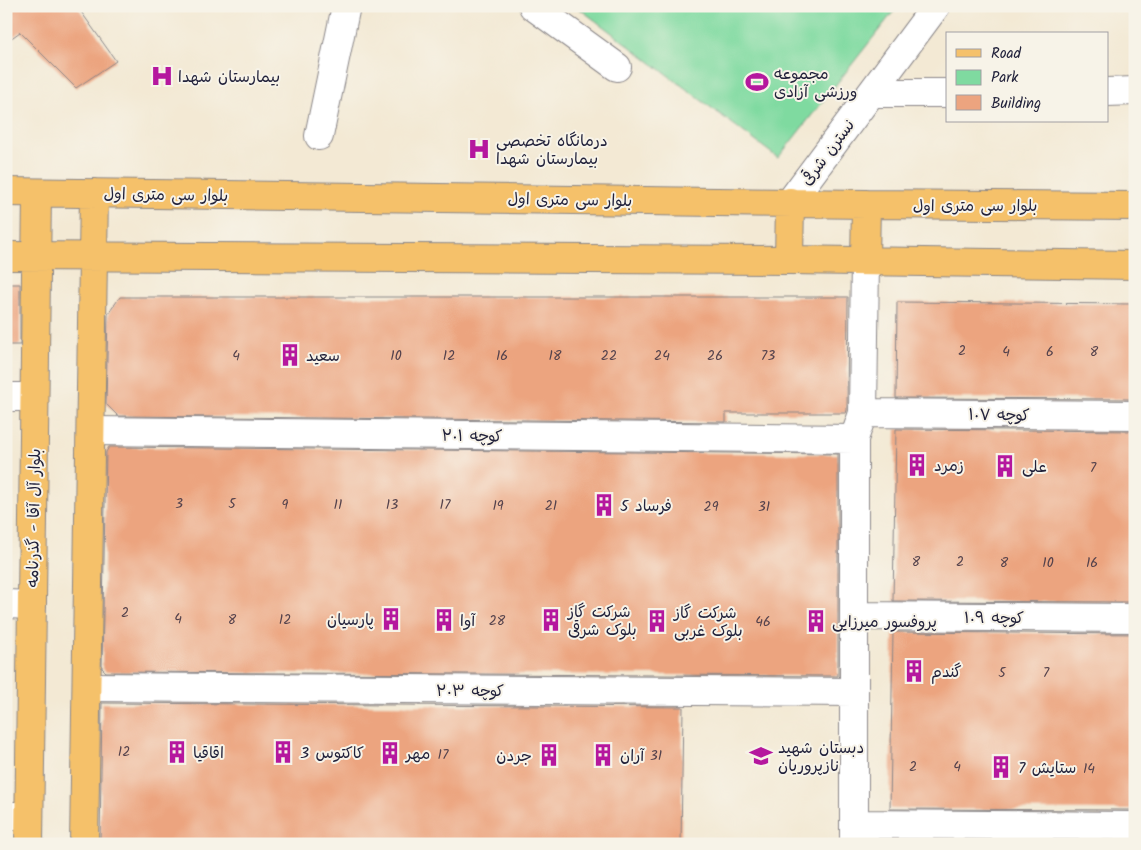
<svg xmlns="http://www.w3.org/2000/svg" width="1141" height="850" viewBox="0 0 1141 850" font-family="Kalam,'Playpen Sans Arabic',sans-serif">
<rect width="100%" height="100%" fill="#f7f3e8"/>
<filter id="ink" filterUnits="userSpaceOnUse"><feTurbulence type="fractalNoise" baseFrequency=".02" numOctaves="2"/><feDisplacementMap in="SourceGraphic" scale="10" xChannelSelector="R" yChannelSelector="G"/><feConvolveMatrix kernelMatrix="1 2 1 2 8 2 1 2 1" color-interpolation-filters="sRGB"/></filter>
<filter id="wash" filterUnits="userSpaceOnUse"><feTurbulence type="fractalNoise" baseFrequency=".0096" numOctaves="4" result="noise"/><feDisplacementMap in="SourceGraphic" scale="20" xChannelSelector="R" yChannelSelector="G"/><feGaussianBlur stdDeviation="1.12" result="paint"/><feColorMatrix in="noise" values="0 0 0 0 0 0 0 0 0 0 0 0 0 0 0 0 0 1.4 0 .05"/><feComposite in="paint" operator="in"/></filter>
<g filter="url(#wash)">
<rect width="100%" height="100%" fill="#f3e9d4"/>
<path fill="#7fdaa0" stroke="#507e6e" d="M576 6H898L778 158Z"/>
<g id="blocks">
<path fill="#eca47f" d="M6 6H77L116 61 76 88 20 32 6 42Z
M6 284H20V345H6Z
M120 297H848L847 410 846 413H726V422L118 416 106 404 108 314Z
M897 302 1135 304V399L896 398Z
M896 429 1135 431V602L893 601Z
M109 447 838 454V676L106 672 102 668 106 452Z
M893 632 1135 634V810L890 809Z
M102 703 683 707 681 844H100Z
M890 840 1135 842V844H890Z"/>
</g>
</g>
<g filter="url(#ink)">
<use href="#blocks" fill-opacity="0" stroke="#8a8688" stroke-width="1"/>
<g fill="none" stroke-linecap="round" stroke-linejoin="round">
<defs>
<path id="minor" d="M533 6 617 67
M1107 92 1135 91
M872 93H947
M319 136 346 6
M790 202 936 6
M6 397H34
M863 413 1135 415
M91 431 854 439
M6 604 32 605
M854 616 1135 618
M87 687 854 692
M6 816H29
M854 824 1135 826
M854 844V439L863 413 865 261"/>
<path id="major" d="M6 192 866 204 1135 206
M6 256 789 260 1135 265
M789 260 790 202
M865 261 866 204
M29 844 37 193
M84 844 94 193"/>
</defs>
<use href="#minor" stroke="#8a8688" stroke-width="30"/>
<use href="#major" stroke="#8a8688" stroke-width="30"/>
<use href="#minor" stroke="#fff" stroke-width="28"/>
<use href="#major" stroke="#f5c16b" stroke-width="28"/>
</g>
</g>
<defs>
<symbol id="hospital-bare" viewBox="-9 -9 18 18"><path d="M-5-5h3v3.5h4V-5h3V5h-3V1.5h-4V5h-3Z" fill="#b5179e" stroke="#f7f3e8" stroke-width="2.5" paint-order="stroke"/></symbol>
<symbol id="stadium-bare" viewBox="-9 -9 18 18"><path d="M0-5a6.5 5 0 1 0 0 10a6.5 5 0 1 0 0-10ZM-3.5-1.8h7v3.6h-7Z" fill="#b5179e" stroke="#f7f3e8" stroke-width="2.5" paint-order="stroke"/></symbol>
<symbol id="building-bare" viewBox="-9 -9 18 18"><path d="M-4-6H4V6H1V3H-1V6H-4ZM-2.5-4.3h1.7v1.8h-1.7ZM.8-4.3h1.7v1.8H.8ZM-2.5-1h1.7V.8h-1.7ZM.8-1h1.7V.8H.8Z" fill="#b5179e" stroke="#f7f3e8" stroke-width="2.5" paint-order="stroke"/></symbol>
<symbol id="school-bare" viewBox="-9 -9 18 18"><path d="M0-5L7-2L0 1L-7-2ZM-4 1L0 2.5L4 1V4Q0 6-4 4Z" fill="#b5179e" stroke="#f7f3e8" stroke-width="2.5" paint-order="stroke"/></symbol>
</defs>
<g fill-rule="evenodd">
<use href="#hospital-bare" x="146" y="60" width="32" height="32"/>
<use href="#stadium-bare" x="741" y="66" width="32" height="32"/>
<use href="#hospital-bare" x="463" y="133" width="32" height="32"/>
<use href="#building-bare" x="274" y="339" width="32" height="32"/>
<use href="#building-bare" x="901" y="449" width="32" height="32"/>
<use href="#building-bare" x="989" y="450" width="32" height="32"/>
<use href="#building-bare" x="588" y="489" width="32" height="32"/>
<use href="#building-bare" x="375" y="603" width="32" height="32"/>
<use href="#building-bare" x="428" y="604" width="32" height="32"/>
<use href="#building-bare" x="535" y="604" width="32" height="32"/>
<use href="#building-bare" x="641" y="605" width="32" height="32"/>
<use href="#building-bare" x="800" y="605" width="32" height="32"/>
<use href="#building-bare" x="898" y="655" width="32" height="32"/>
<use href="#building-bare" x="161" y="736" width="32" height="32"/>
<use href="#building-bare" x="267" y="736" width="32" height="32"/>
<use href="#building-bare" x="374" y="737" width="32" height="32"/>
<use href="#building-bare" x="533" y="739" width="32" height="32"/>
<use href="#building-bare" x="587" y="739" width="32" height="32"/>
<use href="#school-bare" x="745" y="740" width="32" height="32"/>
<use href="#building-bare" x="985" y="751" width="32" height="32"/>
</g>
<g text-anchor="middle" stroke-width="4" stroke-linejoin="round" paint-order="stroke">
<g font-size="14" fill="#54424c">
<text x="962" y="355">2</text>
<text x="1006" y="356">4</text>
<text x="1050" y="356">6</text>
<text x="1094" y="356">8</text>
<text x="236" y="360">4</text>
<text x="396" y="360">10</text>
<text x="449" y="360">12</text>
<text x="502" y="360">16</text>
<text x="555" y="360">18</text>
<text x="609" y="360">22</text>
<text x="662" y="360">24</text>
<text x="715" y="360">26</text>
<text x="768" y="360">73</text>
<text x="1093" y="472">7</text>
<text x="179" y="508">3</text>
<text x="232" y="508">5</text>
<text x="285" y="509">9</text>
<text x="338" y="509">11</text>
<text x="392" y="509">13</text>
<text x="445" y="509">17</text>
<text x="498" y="510">19</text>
<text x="551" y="510">21</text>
<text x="711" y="511">29</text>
<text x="764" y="511">31</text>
<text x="916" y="566">8</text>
<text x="960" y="566">2</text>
<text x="1004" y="567">8</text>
<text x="1048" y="567">10</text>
<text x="1092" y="567">16</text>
<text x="125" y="617">2</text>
<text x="178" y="623">4</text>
<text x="232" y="624">8</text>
<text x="285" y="624">12</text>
<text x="497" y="625">28</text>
<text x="763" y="626">46</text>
<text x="1002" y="677">5</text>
<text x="1046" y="677">7</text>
<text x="124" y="756">12</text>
<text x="443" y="759">17</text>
<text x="656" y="760">31</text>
<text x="913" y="771">2</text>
<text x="957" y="771">4</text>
<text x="1089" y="773">14</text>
</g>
<g font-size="16" fill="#22223b" stroke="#f7f3e8" text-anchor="start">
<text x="774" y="79">مجموعه<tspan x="774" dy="18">ورزشی آزادی</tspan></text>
<text x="178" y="82">بیمارستان شهدا</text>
<text x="496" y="146">درمانگاه تخصصی<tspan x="496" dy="18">بیمارستان شهدا</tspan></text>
<text x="306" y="361">سعید</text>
<text x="934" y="471">زمرد</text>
<text x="1022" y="472">علی</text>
<text x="620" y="511">فرساد 5</text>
<text x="568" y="617">شرکت گاز<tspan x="568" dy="18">بلوک شرقی</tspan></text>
<text x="674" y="618">شرکت گاز<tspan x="674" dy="18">بلوک غربی</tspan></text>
<text x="374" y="625" text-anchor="end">پارسیان</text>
<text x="460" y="626">آوا</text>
<text x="832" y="627">پروفسور میرزایی</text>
<text x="931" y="677">گندم</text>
<text x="778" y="753">دبستان شهید<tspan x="778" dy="18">نازپروریان</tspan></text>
<text x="193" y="758">اقاقیا</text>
<text x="300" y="758">کاکتوس 3</text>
<text x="406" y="759">مهر</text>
<text x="532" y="761" text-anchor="end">جردن</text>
<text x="620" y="761">آران</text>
<text x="1018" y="773">ستایش 7</text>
</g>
<g font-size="16" fill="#22223b" stroke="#f7f3e8">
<text transform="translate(827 152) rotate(-53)" y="6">نسترن شرقی</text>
<text transform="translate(166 194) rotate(1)" y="6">بلوار سی متری اول</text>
<text transform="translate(570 199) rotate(1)" y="6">بلوار سی متری اول</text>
<text x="975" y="211">بلوار سی متری اول</text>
<text transform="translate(999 414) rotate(1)" y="6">کوچه ۱۰۷</text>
<text transform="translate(472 435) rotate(1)" y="6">کوچه ۲۰۱</text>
<text transform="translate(33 518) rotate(-89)" y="6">بلوار آل آقا - گذرنامه</text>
<text x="994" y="623">کوچه ۱۰۹</text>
<text x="470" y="696">کوچه ۲۰۳</text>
</g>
</g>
<rect width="1141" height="850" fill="none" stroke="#f7f3e8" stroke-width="25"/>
<rect x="946" y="32" width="162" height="90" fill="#f7f3e8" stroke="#a29fa3"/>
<rect x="956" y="49" width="25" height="8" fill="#f5c16b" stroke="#a29fa3"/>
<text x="991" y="58" font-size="15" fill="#22223b">Road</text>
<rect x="956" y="70" width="25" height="15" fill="#7fdaa0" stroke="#a29fa3"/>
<text x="991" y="82" font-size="15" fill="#22223b">Park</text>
<rect x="956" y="95" width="25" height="15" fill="#eca47f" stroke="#a29fa3"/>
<text x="991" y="108" font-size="15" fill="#22223b">Building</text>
</svg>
